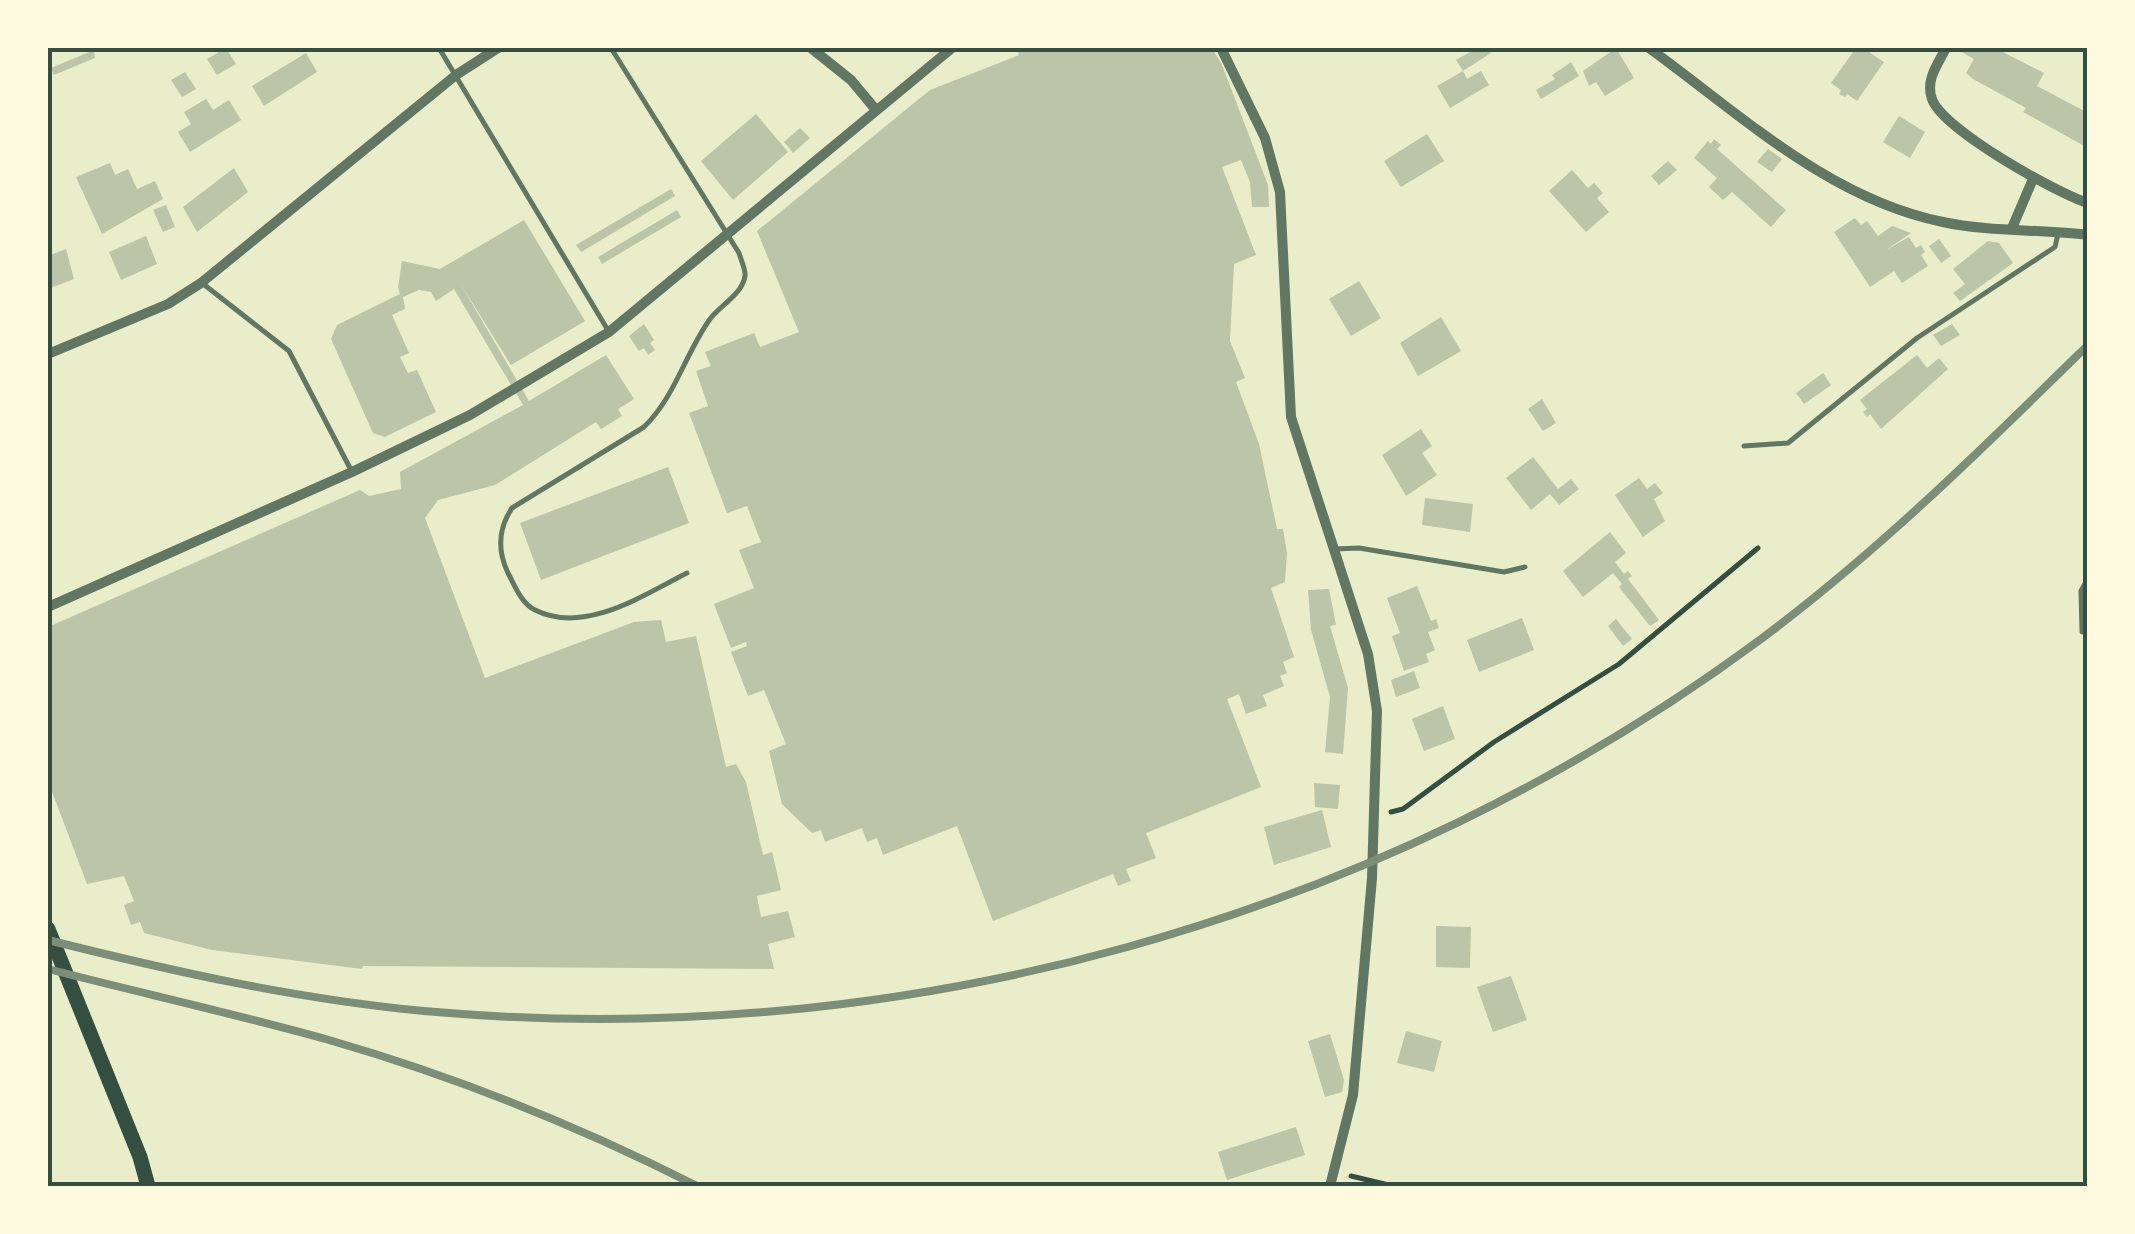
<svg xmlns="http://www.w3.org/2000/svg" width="2135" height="1234" viewBox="0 0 2135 1234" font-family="'Playfair Display',serif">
<rect width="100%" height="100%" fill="#e9edc9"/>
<path fill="#bcc5a7" d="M226 48 236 64 217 75 207 59Z
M1017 48H1212L1222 65 1268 185 1269 207H1252L1250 182 1241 160 1222 167 1256 255 1234 264 1230 341 1245 378 1236 382 1259 444 1277 529H1283L1287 553 1285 582 1271 588 1294 657 1283 662 1287 673 1280 676 1284 686 1263 695 1267 706 1246 714 1239 694 1227 699 1261 787 1146 833 1156 858 1126 869 1131 881 1118 886 1113 874 993 921 957 826 883 855 877 838 867 842 862 828 825 842 821 830 812 833 782 804 769 751 786 744 764 690 748 696 731 652 747 646 746 642 731 648 714 604 754 588 739 550 761 542 747 506 727 513 689 413 708 406 696 371 711 366 705 352 754 333 760 347 799 332 757 231 930 90 1019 55Z
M1477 48H1488L1491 53 1463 71 1456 60Z
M1616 48 1634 78 1605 96 1596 82 1589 86 1583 71Z
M1856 48H1863L1884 62 1857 101 1847 94 1845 97 1839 94 1841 90 1831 83Z
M1962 48H1995L2044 73 2037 86 2088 113V148L2023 112 2026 108 1973 79 1966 73 1974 59 1960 51Z
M94 50 95 58 54 75 51 68Z
M306 53 317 72 264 106 252 86Z
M1571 62 1579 76 1541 99 1536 90 1555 79 1552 75Z
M1463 71 1467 79 1481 71 1489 85 1450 108 1437 86Z
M185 72 196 89 182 97 171 80Z
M206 99 213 110 229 100 241 120 190 152 178 132 191 124 184 112Z
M756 114 788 152 733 200 701 161Z
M1899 116 1925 132 1910 158 1883 142Z
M800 128 810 138 793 153 784 142Z
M1427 134 1444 161 1401 187 1384 161Z
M1714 139 1721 145 1717 149 1786 210 1771 227 1732 192 1723 200 1709 187 1717 178 1694 158 1708 141 1711 144Z
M1768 149 1782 159 1772 172 1757 162Z
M1668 161 1677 170 1659 185 1651 176Z
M110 163 115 175 128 169 137 189 155 181 163 199 102 234 76 177Z
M234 168 248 192 197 232 183 207Z
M1572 170 1588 188 1594 183 1603 193 1597 198 1609 212 1586 232 1549 191Z
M671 189 675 196 581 252 576 245Z
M166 205 175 227 163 232 153 210Z
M677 210 681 217 602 264 598 257Z
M1855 218 1861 225 1867 221 1878 236 1892 226 1911 233 1886 250 1909 237 1916 248 1921 245 1925 252 1921 255 1928 266 1902 283 1894 271 1870 287 1834 232Z
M524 220 585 321 511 365 460 283 529 401 606 355 634 399 618 409 622 416 601 429 596 422 495 485 438 500 425 518 485 678 634 622 661 620 666 642 696 636 726 767 736 764 746 782 763 855 772 852 781 890 757 896 761 917 788 911 795 937 768 944 774 969 363 966 362 969 212 950 144 933 140 922 131 925 124 905 134 901 124 876 87 884 48 781V627L360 490 369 496 401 489 400 472 523 405 454 289 436 301 431 292 419 290 403 297 405 309 392 315 409 353 400 357 408 373 417 370 436 412 385 437 373 433 331 339 337 325 400 294 398 287 402 261 440 269Z
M146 236 157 264 121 280 109 252Z
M1939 239 1951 256 1941 263 1929 246Z
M1988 241 1999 243 2013 263 1960 301 1953 293 1965 284 1953 269Z
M66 249 74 279 48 289V256Z
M1359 281 1381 318 1351 336 1329 299Z
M1441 317 1461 351 1418 376 1400 343Z
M644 324 654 340 650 343 655 350 648 355 644 348 639 351 629 336Z
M1952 324 1960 335 1941 346 1933 335Z
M1917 355 1927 368 1939 358 1948 369 1881 429 1870 414 1867 417 1863 412 1867 409 1860 400Z
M1823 373 1831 385 1804 404 1796 393Z
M1542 399 1556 423 1543 431 1528 409Z
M1421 429 1432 446 1422 453 1437 475 1406 496 1382 455Z
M1533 457 1558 489 1571 479 1579 489 1559 505 1550 494 1531 510 1506 478Z
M668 467 689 523 541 580 520 523Z
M1639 478 1647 489 1655 483 1663 493 1654 499 1665 521 1643 537 1615 495Z
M1425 498 1473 504 1470 532 1422 525Z
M1610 532 1626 553 1615 562 1624 574 1628 571 1632 576 1628 579 1659 620 1650 626 1619 587 1622 584 1613 573 1583 597 1563 571Z
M1417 586 1431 621 1436 619 1439 628 1428 632 1435 650 1426 654 1429 662 1404 671 1392 636 1400 633 1387 598Z
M1329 589 1336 625 1330 626 1348 688 1343 754 1325 752 1330 697 1311 630 1308 590Z
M1522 618 1534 650 1479 672 1467 640Z
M1616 619 1632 639 1623 646 1608 626Z
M1414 671 1420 688 1396 697 1391 680Z
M1443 706 1455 739 1424 751 1412 719Z
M1314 783 1340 785 1338 809 1315 807Z
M1322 810 1331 847 1274 865 1264 827Z
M1436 926 1471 927 1470 968 1436 967Z
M1511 976 1527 1020 1493 1032 1477 987Z
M1406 1031 1442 1041 1434 1072 1397 1063Z
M1330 1034 1344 1080 1342 1092 1325 1097 1308 1041Z
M1296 1127 1305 1155 1227 1180 1218 1152Z"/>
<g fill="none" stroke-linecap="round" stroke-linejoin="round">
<path stroke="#344e41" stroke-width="5" d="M1391 812 1403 809 1494 742 1619 664 1758 548
M1351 1176 1393 1186"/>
<path stroke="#617663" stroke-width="5" d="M439 48 609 332
M611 48 739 253C741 260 746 270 745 276 742 295 720 305 710 319 685 354 675 397 644 427L512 508C498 529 497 550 508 573 515 586 521 603 535 610 585 635 643 595 687 573
M202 283 289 351 351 470
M1744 446 1788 443 1917 338 2055 247 2058 234
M1335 549 1359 548 1504 572 1525 567
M2082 632 2081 591 2088 578"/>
<path stroke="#617663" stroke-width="10" d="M811 48 851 80 876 110
M1221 48 1265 138 1280 192 1291 417 1368 654 1377 711 1372 878 1353 1095 1330 1186
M1649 48C1740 114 1829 199 1943 222 1989 232 2040 229 2088 235
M1946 48C1938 64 1925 80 1932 99 1942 129 2056 193 2088 203
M2012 228 2033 179
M48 354 168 304 201 283 456 75 498 48
M48 607 352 472 470 415 609 332 952 48"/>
<path stroke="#344e41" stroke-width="15" d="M48 929 140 1157 148 1186"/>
<path stroke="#7c8e77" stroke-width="8" d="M48 940C171 971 296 999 424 1011 897 1054 1379 922 1761 639 1879 551 1983 448 2088 345
M48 969C141 993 236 1014 329 1040 457 1077 579 1126 697 1186"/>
</g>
<rect width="2135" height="1234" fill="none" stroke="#fefae0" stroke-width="100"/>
<rect x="50" y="50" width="2035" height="1134" fill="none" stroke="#344e41" stroke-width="4"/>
</svg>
